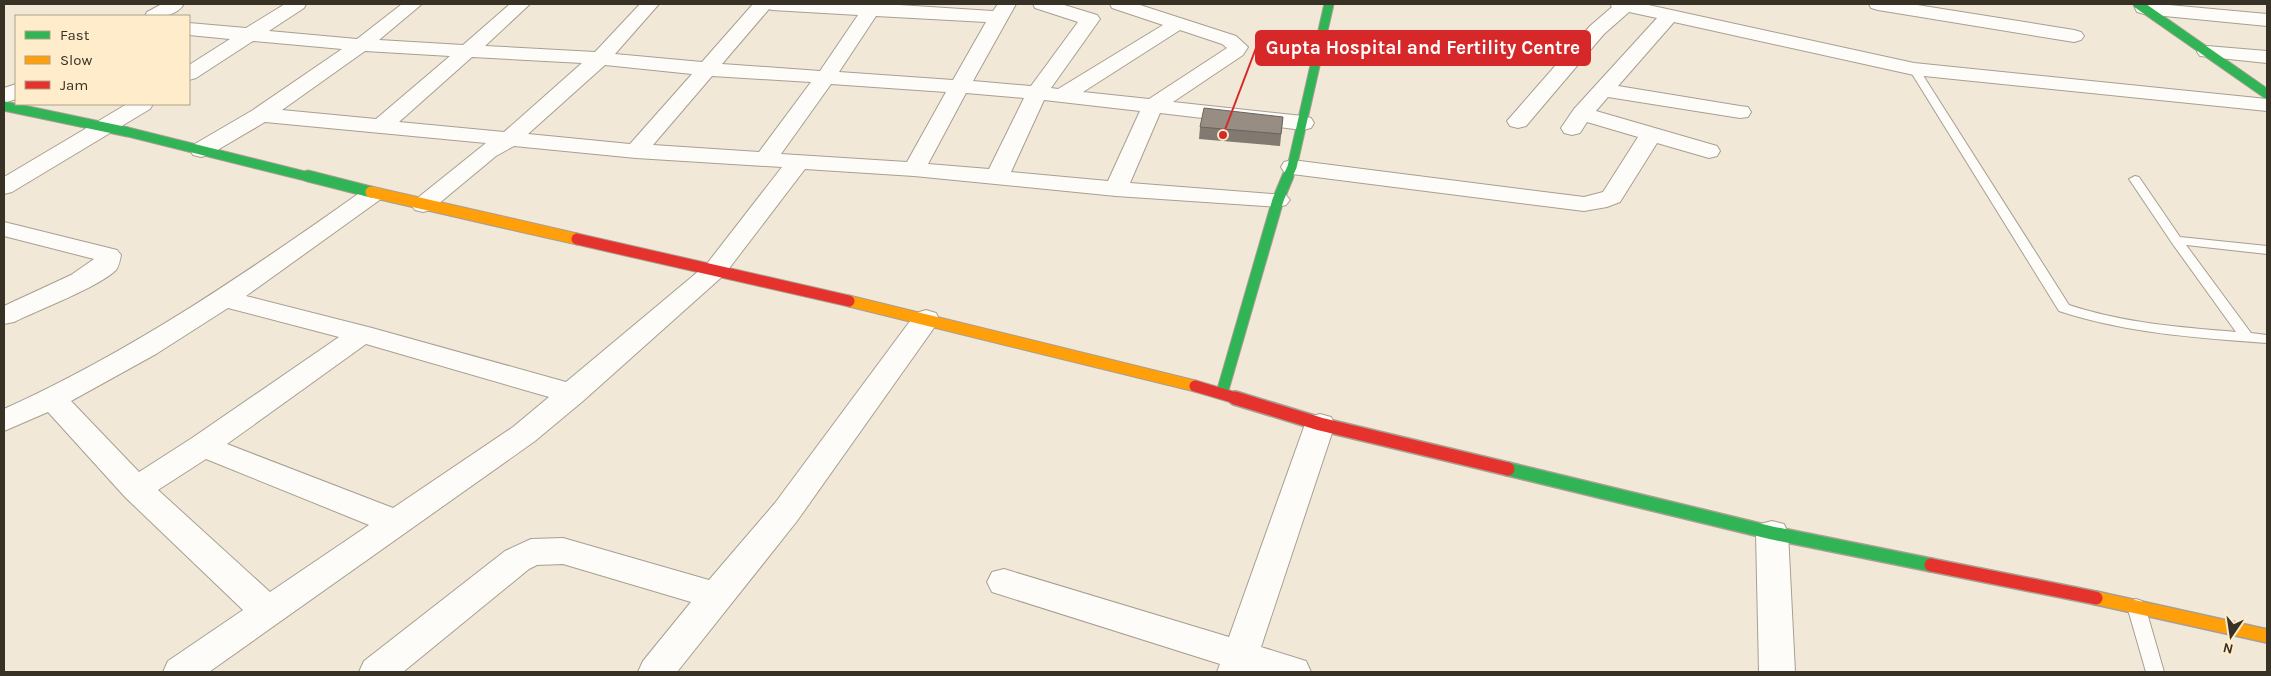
<svg xmlns="http://www.w3.org/2000/svg" width="2271" height="676" viewBox="0 0 2271 676" font-family="Karla,sans-serif">
<rect width="100%" height="100%" fill="#f2e8d7"/>
<g fill="none" stroke-linecap="round" stroke-linejoin="round">
<defs>
<path id="lane" d="M1914 66 1919 69 2069 305C2123 323 2179 327 2236 332L2172 243 2129 179 2135 176 2139 177 2180 237 2267 246V254L2186 245 2251 333 2267 335V343C2197 338 2126 333 2059 311L1909 69Z
M2136 599 2142 601 2145 606 2164 672H2146L2127 606 2130 601Z"/>
<path id="street" d="M162 4H184C175 18 159 16 145 16L147 12Z
M285 4H306L304 8 269 31 357 39 402 4H422L379 40 463 45 510 4H530L485 46 595 52 640 4H659L615 54 702 62 753 4H883L993 11 998 4H1016L973 81 1031 86 1078 22 1035 8 1033 4H1061L1097 15 1100 19 1051 88 1058 89 1163 25 1112 8 1110 4H1137L1236 36 1248 47 1243 55 1173 102 1303 116 1311 118 1314 123 1311 128 1303 130 1160 113 1130 183 1286 195 1290 200 1286 205 1278 207 1116 196 914 176 805 169 724 275 583 401 535 441 209 672H163L168 661 243 610 125 497 48 412 4 431V409C134 350 248 272 365 189L373 187 381 189 385 194 381 199 246 296 372 328 566 382 706 265 782 167 636 158 514 146 496 156 431 210 423 212 415 210 411 205 415 200 486 143 265 122 209 155 201 157 193 155 190 150 193 145 253 110 342 49 253 41 196 78 189 80V65L230 39 189 35V23L246 28ZM769 9 772 10 858 15 820 71 722 64ZM876 16 986 22 953 80 839 72ZM1180 30 1222 44 1227 48 1149 99 1083 92ZM365 51 450 56 376 119 282 110ZM472 57 582 63 504 132 399 122ZM605 65 692 74 630 144 528 134ZM712 76 811 82 759 152 653 145ZM831 84 946 92 907 162 781 154ZM966 93 1024 98 989 169 928 164ZM1044 100 1140 111 1108 181 1011 172ZM228 308 339 337 192 438 139 472 71 401 156 354ZM366 344 549 397 513 427 393 508 227 444ZM206 459 369 525 270 592 158 490Z
M1610 4H1644L1914 63 2267 99V111L1914 75 1674 22 1618 86 1740 106 1748 107 1751 112 1748 117 1740 118 1608 97 1596 111 1717 146 1720 151 1717 156 1709 158 1657 143 1620 202 1607 207 1584 211 1292 174 1284 172 1281 167 1284 162 1292 160 1584 197 1603 192 1638 137 1587 122 1580 133 1572 135 1564 133 1561 128 1574 109 1657 18 1629 12 1604 34 1526 126 1518 128 1510 126 1507 121 1590 26 1612 7Z
M1869 4H1911L2074 30 2081 32 2084 36 2081 40 2074 42 1878 10 1871 8Z
M2138 4H2158L2267 14V26L2144 14 2137 12 2135 8Z
M2207 46 2267 51V63L2200 56 2197 52 2200 48Z
M16 84V99L4 103V88Z
M127 104H153L150 109 12 192 4 194V177Z
M4 222 117 250 121 255C120 260 119 266 116 270 99 287 38 310 14 322L4 324V306L71 275 94 259 4 236Z
M926 310 936 313 939 319 936 325 797 521 677 672H638L643 661 691 602 563 564 537 565 529 569 403 672H359L364 661 505 551 531 539 563 538 709 580 775 503 916 313Z
M1320 414 1331 417 1335 424 1261 647 1306 661 1311 672H1217L1220 664 992 592 987 582 992 572 1004 569 1229 637 1305 424 1309 417Z
M1772 521 1784 524 1788 533 1795 672H1759L1756 533 1760 524Z"/>
<path id="fast-far2" d="M2138 4 2267 94
M4 106 128 132 313 178
M1287 178 1292 167 1329 4"/>
<path id="fast-far1" d="M308 176 371 192
M1222 393 1278 200 1288 176"/>
<path id="fast" d="M1508 469 1772 533 1931 565"/>
<path id="slow-far1" d="M371 192 577 239
M849 301 1195 386"/>
<path id="slow" d="M2096 598 2267 636"/>
<path id="jam-far1" d="M577 239 849 301
M1195 386 1239 399"/>
<path id="jam" d="M1235 398 1320 424 1508 469
M1931 565 2096 598"/>
</defs>
<use href="#lane" stroke="#a79f92" stroke-width="2"/>
<use href="#street" stroke="#a79f92" stroke-width="2"/>
<use href="#fast-far2" stroke="#a79f92" stroke-width="11"/>
<use href="#fast-far1" stroke="#a79f92" stroke-width="13"/>
<use href="#fast" stroke="#a79f92" stroke-width="16"/>
<use href="#slow-far1" stroke="#a79f92" stroke-width="13"/>
<use href="#slow" stroke="#a79f92" stroke-width="16"/>
<use href="#jam-far1" stroke="#a79f92" stroke-width="13"/>
<use href="#jam" stroke="#a79f92" stroke-width="16"/>
<use href="#lane" fill="#fdfcf9" fill-rule="evenodd"/>
<use href="#street" fill="#fdfcf9" fill-rule="evenodd"/>
<use href="#fast-far2" stroke="#30b455" stroke-width="9"/>
<use href="#fast-far1" stroke="#30b455" stroke-width="11"/>
<use href="#fast" stroke="#30b455" stroke-width="13"/>
<use href="#slow-far1" stroke="#ff9f0a" stroke-width="11"/>
<use href="#slow" stroke="#ff9f0a" stroke-width="13"/>
<use href="#jam-far1" stroke="#e5322d" stroke-width="11"/>
<use href="#jam" stroke="#e5322d" stroke-width="13"/>
</g>
<path fill="#827971" d="M1283 117 1280 146 1199 139 1200 127Z"/>
<path fill="#978d83" stroke="#6a635c" d="M1204 108 1283 117 1281 134 1200 127Z"/>
<path fill="none" stroke="#d62828" stroke-width="2" d="M1223 135L1256 48"/>
<circle fill="#d62828" stroke="#feeccb" stroke-width="2" cx="1223" cy="135" r="5"/>
<rect fill="#d62828" stroke="#d62828" stroke-width="2" x="1256" y="31" width="334" height="34" rx="5"/>
<g font-size="19" text-anchor="middle" font-weight="bold" fill="#fff">
<text x="1423" y="54">Gupta Hospital and Fertility Centre</text>
</g>
<rect width="2271" height="676" fill="none" stroke="#383125" stroke-width="10"/>
<rect x="15" y="15" width="175" height="90" fill="#feeccb" stroke="#afa189"/>
<rect x="25" y="31" width="25" height="8" fill="#30b455" stroke="#afa189"/>
<text x="60" y="40" font-size="15" fill="#383125">Fast</text>
<rect x="25" y="56" width="25" height="8" fill="#ff9f0a" stroke="#afa189"/>
<text x="60" y="65" font-size="15" fill="#383125">Slow</text>
<rect x="25" y="81" width="25" height="8" fill="#e5322d" stroke="#afa189"/>
<text x="60" y="90" font-size="15" fill="#383125">Jam</text>
<g transform="translate(2231 636) rotate(193)" stroke="#feeccb" stroke-width="4" paint-order="stroke">
<path d="M0-4L9 19L0 12L-9 19Z" fill="#383125"/>
<text y="-8" font-size="14" font-weight="bold" text-anchor="middle" fill="#383125">N</text>
</g>
</svg>
